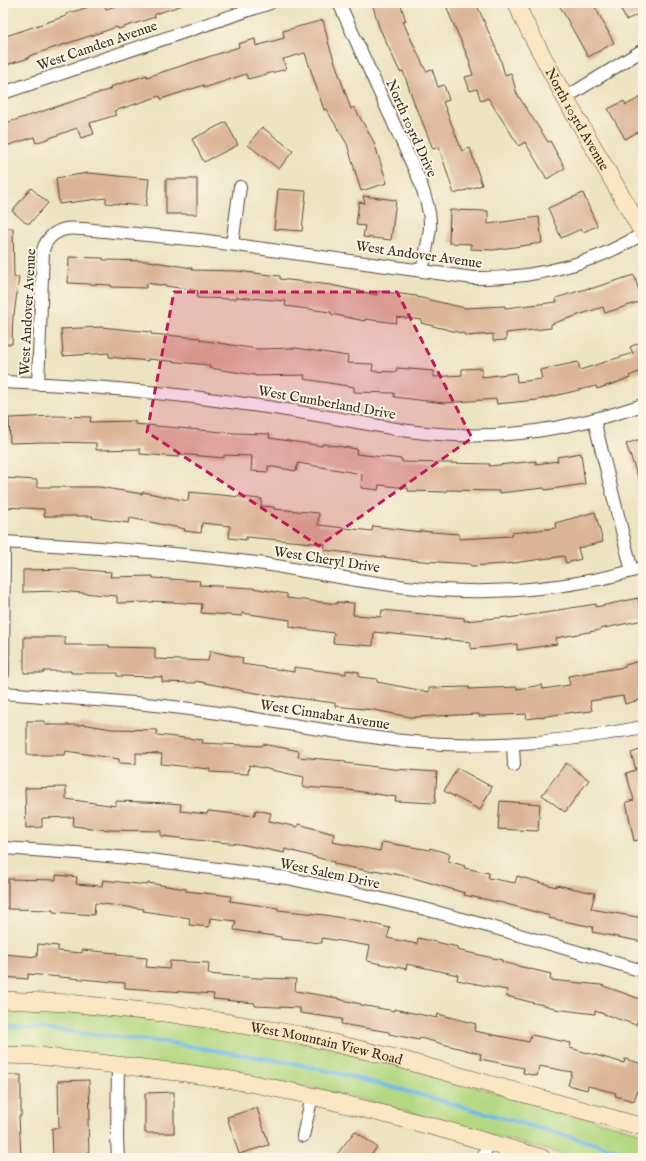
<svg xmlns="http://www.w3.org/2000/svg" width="646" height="1161" viewBox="0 0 646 1161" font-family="'IM FELL English',serif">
<rect width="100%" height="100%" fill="#fcf5e5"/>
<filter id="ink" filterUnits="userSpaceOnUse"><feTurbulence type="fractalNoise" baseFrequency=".025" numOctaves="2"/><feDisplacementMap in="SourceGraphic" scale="8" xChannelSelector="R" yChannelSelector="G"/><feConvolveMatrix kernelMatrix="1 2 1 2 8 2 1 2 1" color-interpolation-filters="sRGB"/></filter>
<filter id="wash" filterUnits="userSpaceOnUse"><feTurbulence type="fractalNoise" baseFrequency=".012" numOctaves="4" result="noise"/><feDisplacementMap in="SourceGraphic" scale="16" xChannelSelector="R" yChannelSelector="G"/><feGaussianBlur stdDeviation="0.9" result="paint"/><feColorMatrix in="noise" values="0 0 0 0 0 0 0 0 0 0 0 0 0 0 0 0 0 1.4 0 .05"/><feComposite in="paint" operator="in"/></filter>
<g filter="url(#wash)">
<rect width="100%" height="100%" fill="#ece3c1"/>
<path fill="#b3d881" stroke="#778150" d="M3 1006 172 1020 330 1047 643 1133V1158H575L368 1101 311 1088 3 1048Z"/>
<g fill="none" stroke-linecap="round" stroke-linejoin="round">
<path stroke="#6eb9e7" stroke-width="4" d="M3 1027 63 1031 164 1042 292 1063 332 1072 399 1089 643 1157"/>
</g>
<g id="blocks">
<path fill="#dbb396" d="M101 3H104L106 9 125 3H183V5L155 14V17L118 29 117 27 29 56V58L3 66V37L66 16V14Z
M372 3H400L406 21 403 22 426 71 432 69 438 87 444 85 449 100 443 102 462 151 470 148 482 185 454 194 439 147 433 149 418 111H417L403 71 400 72 379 27Z
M446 3H476L500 58 505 75 511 73 517 94 548 142 550 141 565 168 547 179 525 142 519 146 488 98 481 101 477 89 470 91 465 77 473 75 469 63 470 62 448 11Z
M558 3H593L614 43 588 57Z
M618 3H643V12L626 20Z
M323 20 329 45 351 109 354 107 374 142 387 183 361 191 347 144 326 109 324 110 305 53 283 59 286 69 248 79 246 74 204 88V85L161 99 160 96 114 111 116 115 90 123 94 134 81 138 77 128 36 143 34 137 3 147V124L111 89 110 87 147 75V77L239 47 238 44 255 39 256 46 284 38 283 31Z
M643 96V129L625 139 608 109 624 101 626 105Z
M226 122 238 145 204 162 192 139Z
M262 127 293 151 279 169 248 145Z
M88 173 149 179 146 206 106 203V198L59 204 56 178Z
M166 179H197V214H166Z
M31 188 48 203 30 223H26L12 211Z
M278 189 306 191 302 231 274 229Z
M583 193 597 226 583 232 581 229 561 238 548 208Z
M363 196 396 200 391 240 363 237 365 226 356 225 359 202 365 203Z
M450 210 488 211V224L539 217 542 243 493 250 471 249V244L449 243Z
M3 228H13L14 277H19L14 315H13L12 344H3Z
M69 257 103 258V260L148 261 192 268V270L237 271 280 276V279L331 285 377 295 378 291 417 296V297L465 308 505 306V308L557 302 556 298 589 288 590 289 634 275 642 301 605 313 603 307 551 324V328L506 333V340L493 341V334L465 336V334L421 323 422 320 397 317 396 323 365 319V321L331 314V312L285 306 286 301 236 297V299L197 298 198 291 147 283 146 288 111 287V285L68 283Z
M101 327 151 332V334L200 338V340L257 349 296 348 348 356 347 363 373 364 372 371 396 372 397 368 434 371V377L462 375V369L482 368V377L516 373 517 382 542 379 540 370 578 362 580 370 633 353 630 347 643 341V376L641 371 629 376 630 378 597 389 596 386 537 400 497 404 496 399 444 403 394 397V393L354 392V387L304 379 305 375 255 376V375L209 368V365L148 359V361L109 357V353L63 356 61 329Z
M55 416 91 417 90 422 135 421V424L233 433 270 434 269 438 322 446V444L357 449 356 454 402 459V462L490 464 489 466 536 461V464L558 461 557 457 581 453 585 484 545 490 544 488 499 493V491L446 490V492L408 491V488L379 485 378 490 361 488 362 474 298 463 296 471 268 466V472L251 471 252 456 224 455V458L179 454V457L140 454V449L96 450V443L48 442 10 443 9 418Z
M643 438V487L642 488 626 444Z
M3 478 37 480V487H99L142 494 143 492 188 501 189 492 262 499 261 506 274 507V509L319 513 318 525 372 531 373 526 420 532V531L459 534V539L512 536V533L556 528 555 523 595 512 603 542 578 548 581 559 566 563 564 556 506 564 471 566 470 564 408 560 324 550 325 544 246 537V540L229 538 230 526 202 523 201 533 184 531 185 529 130 518 129 523 92 518 93 516H44V509L3 507Z
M73 569 111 572 110 577 153 576V578L200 581 199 585 252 588 287 594V598L337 604V602L354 603 353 615 381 617 382 610 464 618V621L508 617V618L558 611V610L596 604V607L638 598 643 620 600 629V630L556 638 557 644 517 650V644L471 649V642L374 632 373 646 333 643 334 633 290 627V620L242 613V616L201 613 202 604 153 601V602L117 603V596L59 591 23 592V570Z
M24 637H65V645H109V647L155 648V659L208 661 210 651 243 658 242 664 294 672V667L346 674V670L359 672V677L377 679V682L429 692V688L469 687V689L517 687V689L542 685 543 689 570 685 568 676 625 667V665L643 660V699L625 704 623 696 590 701 592 711 574 713V712L527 719 526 714 479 716V714L415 717V718L374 710 335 706V703L280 696V697L244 691 196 681V683L162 682V677L117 676V673H71V671H44V673H24Z
M27 721H45V725H81L82 724 112 729 157 730V735L203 740 202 743 262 746 263 744 299 751 298 757 345 761V763L393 769 437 772 435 803 395 801 396 797 349 790 303 787 304 777 249 765 248 774 210 772V769L161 764 162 754 136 753V764L119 763V759L66 751 65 755H27Z
M643 749V839L634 841 626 802 634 800 626 773 636 770 631 753Z
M566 763 589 780 565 812 542 795Z
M457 768 492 787 480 810 444 791Z
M66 787V799L116 806V801L169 803 181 804 180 811 207 814 208 811 254 816 256 810 271 813 269 821 298 827V824L334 834 332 842 380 851 382 842 430 850V848L450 854 448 861 465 866 464 868 489 873 488 878 515 883 517 876 556 887V885L595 893 591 909 643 918V942L592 932 593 927 549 918 550 916 503 903 464 895 465 893 410 877 374 870 373 872 334 864V862L285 849 284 853 240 844 196 840 161 836V831L109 830 73 826 74 817 42 818V827L26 828 25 788Z
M500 801 540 804 538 831 498 829Z
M56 875 77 877 76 884 102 886 103 880 147 885 148 883 186 889V891L231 896 230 901 278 908V910L325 915 365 922 390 928 387 938 417 944 418 938 458 947 457 950 502 960V962L551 974 550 980 601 985 643 1000V1004L636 1025 595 1011V1014L555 1009V1008L506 996 507 990 457 980 458 975 407 964 406 969 367 961 370 946 322 938V943L281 939V937L234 930 236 921 210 918 209 927 189 925 190 918 143 911 144 909 95 903 94 915 53 912V910L8 909V879L56 880Z
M38 944 58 946V951L82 953V950L117 953V955L147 958 146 967 169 969 170 961 209 963 208 974 257 978 296 979 295 991 338 998V999L361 1004V1005L394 1011V1009L437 1018 438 1014 476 1024 474 1031 529 1042 531 1035 571 1043 570 1048 624 1063 625 1059 643 1064V1092L637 1091 634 1101 615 1096 616 1093 588 1086 587 1090 568 1085 572 1072 539 1066 537 1076 523 1073 524 1068 480 1059 481 1054 420 1038 419 1040 389 1034V1032L341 1024 342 1019 300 1013V1008L255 1006V1003L213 999 214 994 125 988V983L28 974V979L3 977V954L37 957Z
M3 1075H21V1116H19L21 1158H3Z
M89 1080 90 1119H88L89 1158H53L52 1128H59L58 1081Z
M174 1092V1133H145V1093Z
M257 1108 269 1145 239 1154 227 1117Z
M355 1131 377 1147 369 1158H334Z"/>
</g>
</g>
<g filter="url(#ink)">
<use href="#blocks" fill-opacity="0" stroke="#564636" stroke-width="1"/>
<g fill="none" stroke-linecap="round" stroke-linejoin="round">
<defs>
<path id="street" d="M339 3 419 179C424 194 431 211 430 228 428 242 425 257 422 271
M3 93 270 3
M565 98 643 50
M232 244 240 187
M3 382C88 385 174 393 259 406 290 410 321 416 352 421 376 425 401 431 426 433 502 441 571 429 643 405
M38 384 43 250C46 239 55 231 66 229 71 228 77 229 83 229L200 240 473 278C515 279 556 272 596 257 612 251 628 242 643 234
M594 420 632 571
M3 674 4 542C88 547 172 552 256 563 274 565 292 569 310 572 342 578 374 583 406 587 485 596 567 590 643 568
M3 693C77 699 152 702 225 714 284 723 342 734 402 741 482 749 564 743 643 727
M513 744 514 765
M3 848 76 853 150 860 287 878 356 893 425 909 495 928 643 971
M303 1136 312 1096
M118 1158 117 1139 118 1065
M483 1158 488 1143"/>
<g id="secondary">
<path id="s1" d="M517 3 523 19 565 98 643 233"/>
<path id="s2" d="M3 1000 68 1003 173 1014 219 1021 300 1035 396 1058 643 1127"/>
<path d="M3 1055 39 1056 186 1073 250 1083 312 1096 392 1116 442 1129 542 1158"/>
</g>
</defs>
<use href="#street" stroke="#564636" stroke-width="14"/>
<use href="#secondary" stroke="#564636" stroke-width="18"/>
<use href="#street" stroke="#fff" stroke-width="12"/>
<use href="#secondary" stroke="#fbe6c4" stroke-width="17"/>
</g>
</g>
<path fill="#c2185b" fill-opacity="0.2" stroke="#c2185b" stroke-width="3" stroke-dasharray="8 5" stroke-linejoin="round" d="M174 292H397L472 438 319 546 147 432Z"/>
<g text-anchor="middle" stroke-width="4" stroke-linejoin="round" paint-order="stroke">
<g font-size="14" fill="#3b2a1e" stroke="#fcf5e5">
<text transform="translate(97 45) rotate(-19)" y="5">West Camden Avenue</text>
<text dy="5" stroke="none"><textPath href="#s1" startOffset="131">North 103rd Avenue</textPath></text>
<text transform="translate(412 128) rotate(66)" y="5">North 103rd Drive</text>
<text transform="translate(419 254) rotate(8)" y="5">West Andover Avenue</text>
<text transform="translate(27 312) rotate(-87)" y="5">West Andover Avenue</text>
<text transform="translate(327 402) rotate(10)" y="5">West Cumberland Drive</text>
<text transform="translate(327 559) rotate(9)" y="5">West Cheryl Drive</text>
<text transform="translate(325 714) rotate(9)" y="5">West Cinnabar Avenue</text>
<text transform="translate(330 873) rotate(12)" y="5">West Salem Drive</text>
<text dy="5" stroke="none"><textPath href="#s2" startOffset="327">West Mountain View Road</textPath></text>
</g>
</g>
<rect width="646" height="1161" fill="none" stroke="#fcf5e5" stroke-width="16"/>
</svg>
